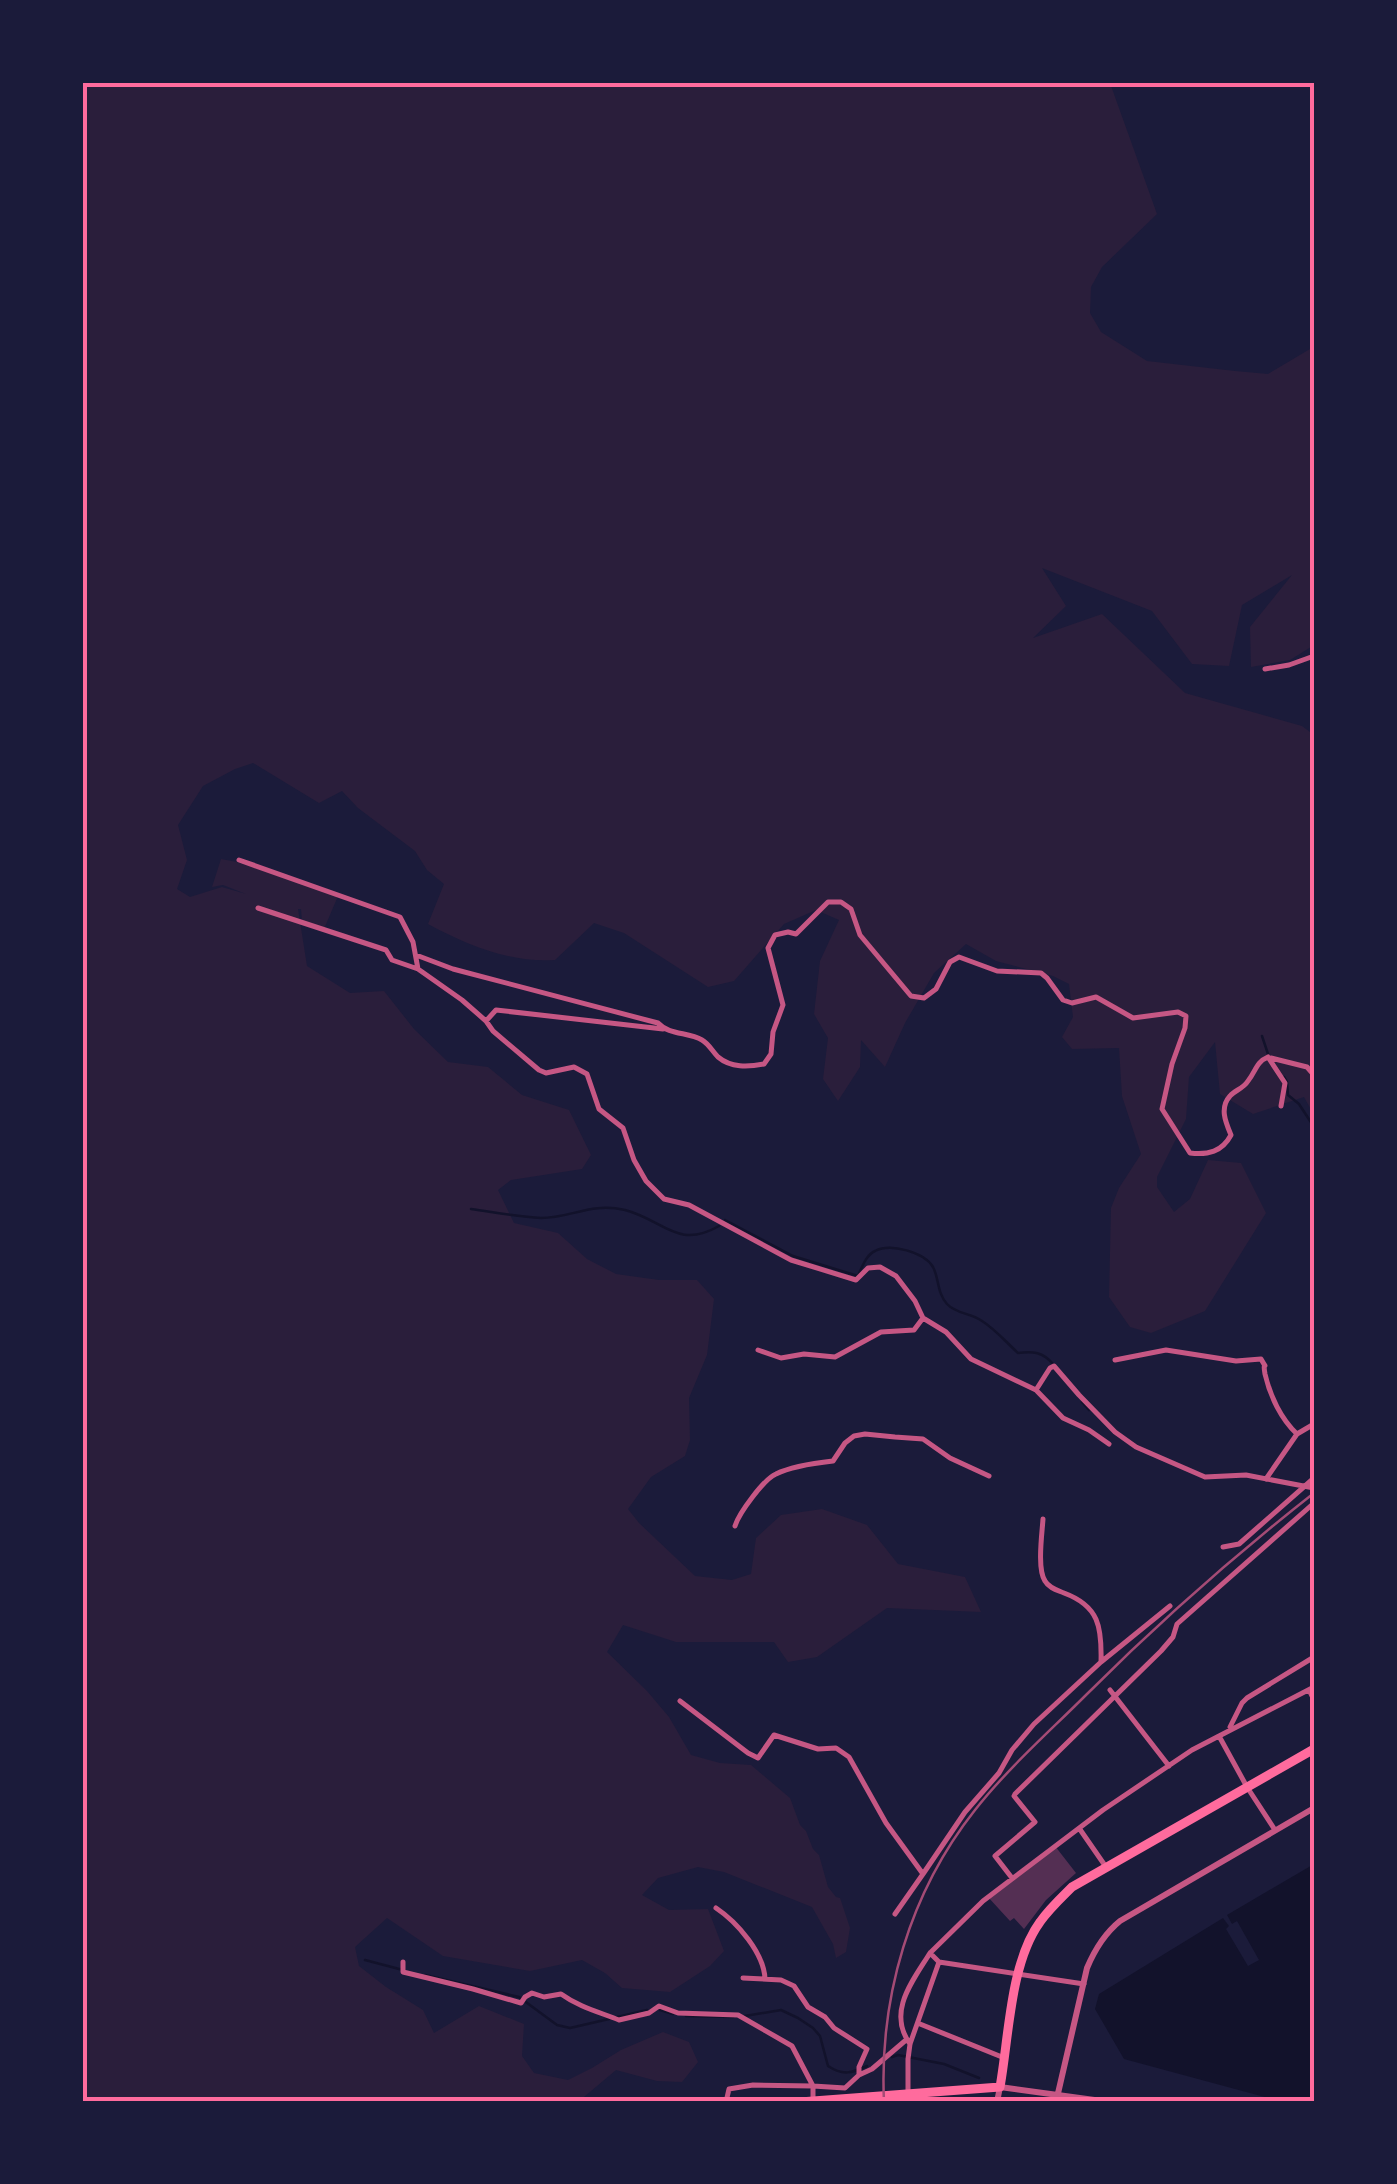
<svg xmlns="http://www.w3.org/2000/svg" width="1397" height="2184" viewBox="0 0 1397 2184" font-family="Cabin,sans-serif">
<rect width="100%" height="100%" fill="#1b1b3a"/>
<path fill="#2a1e3b" d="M82 83H1110L1157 214 1102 267 1091 287 1090 313 1101 332 1147 361 1235 371 1268 374 1310 349H1314V645L1290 660 1251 667 1250 627 1292 575 1242 605 1229 666 1192 664 1152 611 1042 568 1066 606 1033 638 1102 614 1185 693 1302 726 1314 735V1115L1304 1097 1253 1114 1220 1094 1215 1042 1189 1077 1186 1119 1157 1177V1187L1174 1212 1190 1199 1208 1160 1241 1163 1266 1213 1205 1311 1151 1333 1130 1327 1109 1297 1111 1208 1119 1188 1141 1154 1122 1096 1119 1048 1072 1049 1062 1037 1073 1017 1069 984 1053 976 996 961 966 944 934 973 905 1023 885 1067 861 1040 860 1067 838 1101 823 1079 828 1038 814 1014 820 961 839 920 816 910 784 924 734 981 708 987 624 933 594 923 555 960C510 963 467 945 428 924L444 884 427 870 415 851 358 808 342 791 319 803 253 763 235 769 203 786 178 825 187 860 177 889 190 897 222 887 246 894 223 885 212 887 221 859 237 862 338 896 324 929 302 921 301 909H298L307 966 350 993 384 991 414 1029 448 1062 488 1067 522 1095 569 1110 591 1155 582 1169 511 1180 498 1190 514 1223 558 1233 587 1259 616 1274 659 1280H697L714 1299 707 1355 689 1398 690 1440 685 1456 651 1477 628 1509 639 1523 695 1576 732 1580 751 1574 756 1538 781 1515 822 1509 867 1525 898 1564 965 1577 981 1612 887 1608 817 1657 788 1662 774 1642H676L623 1625 607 1652 647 1691 669 1717 691 1755 720 1763 751 1765 790 1798 800 1825 806 1831 813 1849 819 1855 828 1887 836 1897 840 1898 850 1928 846 1952 836 1958 833 1944 812 1907 724 1872 698 1867 658 1878 642 1895 669 1910 708 1909 724 1951 710 1966 670 1992 622 1988 605 1973 582 1960 530 1971 443 1956 387 1918 355 1947 359 1966 386 1987 423 2010 434 2033 479 2006 524 2024 522 2056 534 2073 568 2080 592 2068 621 2050 663 2032 689 2042 698 2062 682 2082 657 2081 616 2070 578 2102 83 2101Z"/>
<path fill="#12122b" d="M1314 1864V2101H1279L1124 2059 1095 2009 1099 1994 1223 1918 1229 1926 1226 1929 1248 1966 1259 1960 1237 1921 1232 1924 1227 1915Z"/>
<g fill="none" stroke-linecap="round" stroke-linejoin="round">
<path stroke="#12122b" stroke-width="2.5" d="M1262 1036 1268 1054
M1284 1077 1287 1082 1288 1095 1299 1104 1314 1127
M471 1209C493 1212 518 1217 541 1218 571 1218 591 1202 625 1210 664 1220 677 1250 719 1226
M725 1220 793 1256 858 1276C862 1267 866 1255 875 1251 891 1243 924 1252 933 1267 939 1278 937 1293 947 1304 956 1314 971 1313 982 1321 995 1329 1006 1342 1018 1353 1033 1351 1043 1352 1053 1364
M1082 1402 1089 1410
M365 1960 403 1970
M425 1975 519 1997 557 2025 570 2028 609 2019
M660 2010 673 2014
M686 2016 733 2017
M745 2016 781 2010 798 2018 813 2028 820 2036 828 2066C843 2076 852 2073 867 2066
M617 2017 647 2010
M892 2057 898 2055 944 2064 979 2078"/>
</g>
<path fill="#542f53" d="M1055 1846 1076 1873 1046 1900 1024 1929 1014 1918 1010 1921 988 1897Z"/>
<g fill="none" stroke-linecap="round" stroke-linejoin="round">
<path stroke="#c65784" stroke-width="5" d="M1265 669 1289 665 1314 656
M239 860 400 917 413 942 418 969 462 1000 486 1021 493 1031 539 1070 546 1073 574 1067 587 1074 599 1109 623 1128 634 1160 646 1181 664 1199 689 1205 791 1260 856 1280 868 1268 880 1267 896 1276 915 1301 923 1318 946 1332 971 1359 1036 1390 1063 1418 1089 1430 1109 1444
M258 908 386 950 392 960 418 969
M416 955 453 969 658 1023C669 1035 688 1032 702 1040 709 1044 712 1051 718 1057 731 1068 748 1067 764 1064L771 1054 773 1032 783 1005 768 948 775 935 788 932 796 934 828 902H841L851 909 860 935 911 996 924 998 936 989 950 962 959 957 997 971 1041 973 1047 978 1063 1000 1072 1003 1096 997 1133 1018 1178 1012 1186 1016 1185 1028 1172 1064 1162 1109 1190 1153C1208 1155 1222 1152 1231 1135 1226 1123 1219 1108 1230 1096 1235 1090 1243 1089 1248 1081 1256 1071 1256 1062 1268 1057
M486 1021 496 1010 663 1029
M1268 1057 1285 1083 1281 1106
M1271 1058 1307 1067 1314 1075
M758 1350 781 1358 804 1354 835 1357 881 1332 914 1330 923 1318
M1115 1360 1166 1350 1236 1361 1261 1359C1269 1373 1262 1358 1265 1374 1270 1396 1281 1419 1297 1434
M1036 1390 1050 1368 1054 1366 1079 1395 1115 1432 1136 1447 1205 1477 1246 1475 1314 1488
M1266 1479 1297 1434 1314 1424
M735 1526C739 1513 764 1479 776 1474 792 1466 815 1463 833 1461L845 1443 854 1436 865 1434 895 1437 923 1439 950 1458 989 1476
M1223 1547 1239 1544 1314 1478
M1101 1662 1170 1606
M1110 1690 1169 1766
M1309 1690 1314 1700
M680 1701 748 1753 758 1758 774 1735 818 1749 836 1748 849 1757 886 1823 923 1874 895 1914
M1230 1727 1242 1703 1247 1698 1314 1657
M1219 1736 1247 1787 1275 1830
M1079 1828 1106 1867
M923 1874 965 1812 999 1773 1012 1750 1034 1724 1101 1662C1102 1627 1099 1606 1064 1593 1057 1590 1049 1588 1045 1581 1037 1569 1042 1534 1043 1519
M1012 1878 995 1856 1035 1822 1014 1796 1015 1794 1161 1651 1173 1637 1177 1624 1314 1503
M716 1908C737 1922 764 1953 765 1979
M403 1962V1972L473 1989 521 2003 525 1997 532 1993 544 1997 561 1994C579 2007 599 2012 619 2020L649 2013 659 2006 678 2013 738 2015 792 2046 813 2086 753 2085 729 2089 726 2102
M743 1978 781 1980 794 1986 808 2007 825 2017 834 2028 867 2049 859 2067V2075L845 2088 813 2086V2102
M1084 1984 939 1962 930 1953 983 1901 1103 1810 1192 1750 1314 1687
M920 2024 1002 2057
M910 2044C887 2012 912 1982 930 1953
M859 2075 872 2069 906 2040
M908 2093V2059L910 2044 939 1962"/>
<path stroke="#c65784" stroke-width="6" d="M997 2102 1000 2087 1109 2102
M1056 2102 1087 1968C1095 1949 1104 1934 1120 1921L1314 1808"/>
<path stroke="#ff6b9d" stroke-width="9" d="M800 2102 1000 2087C1009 2037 1010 1963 1040 1922 1049 1909 1061 1898 1072 1887L1314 1749"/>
<path stroke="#a44b75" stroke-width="2.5" d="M884 2102C879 1997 910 1892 975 1810 1008 1768 1049 1732 1086 1695 1158 1623 1235 1555 1314 1493"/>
</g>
<rect width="1397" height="2184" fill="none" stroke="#1b1b3a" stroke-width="170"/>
<rect x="85" y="85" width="1227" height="2014" fill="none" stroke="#ff6b9d" stroke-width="4"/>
</svg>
